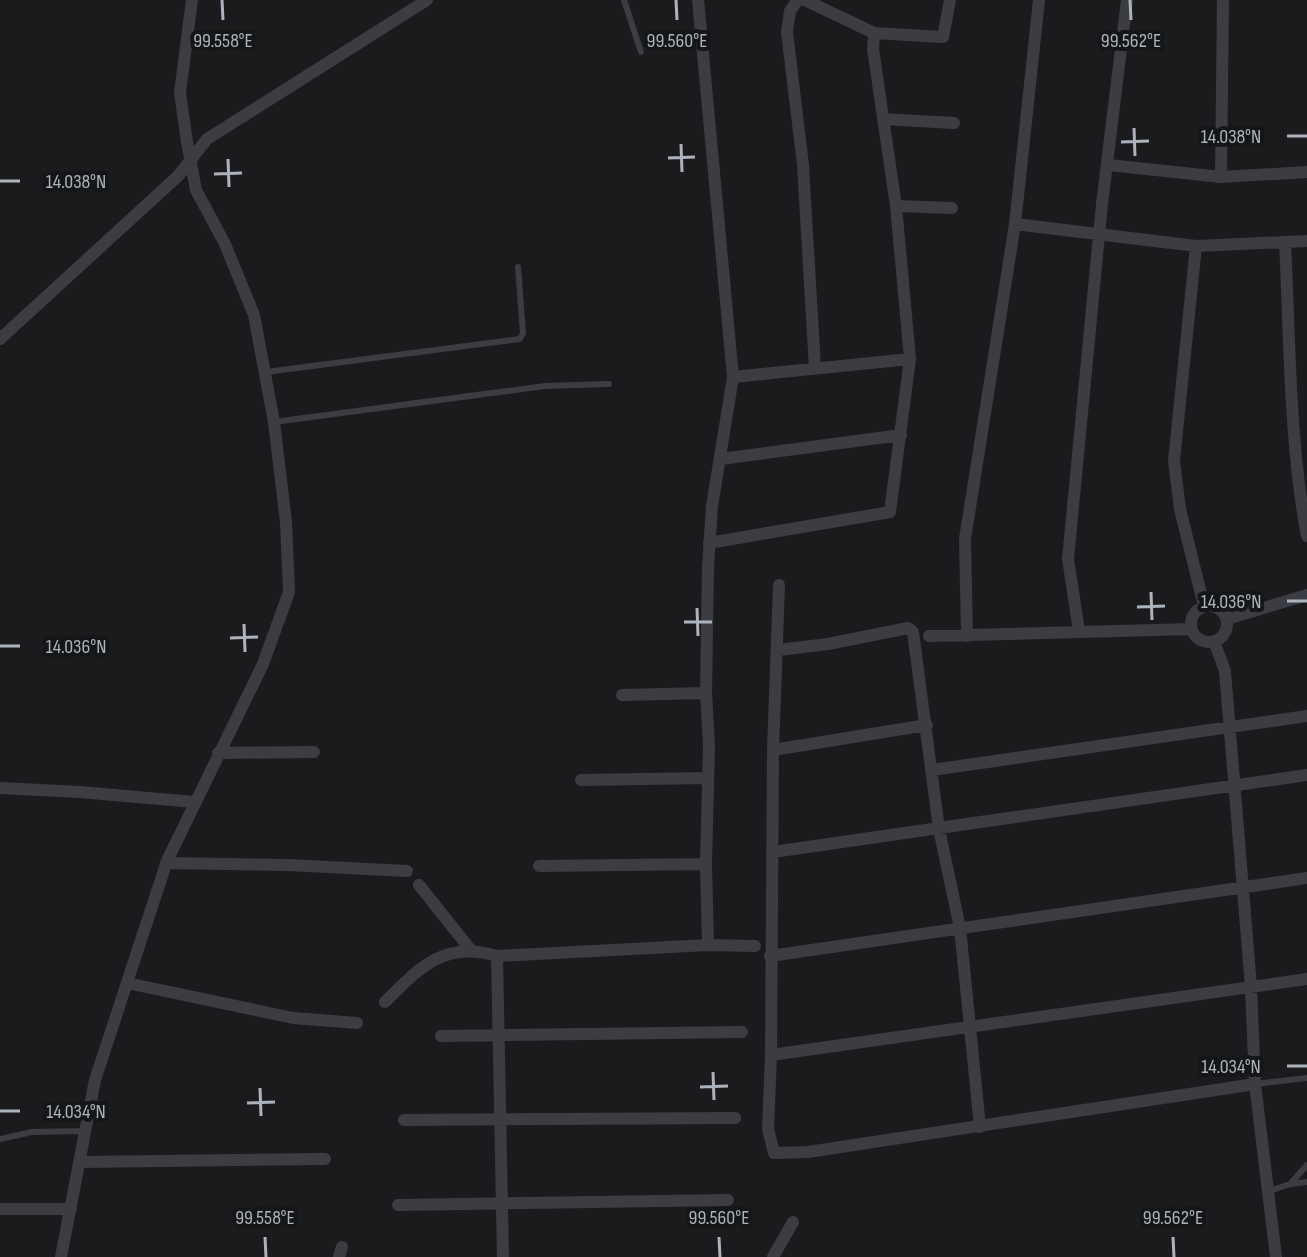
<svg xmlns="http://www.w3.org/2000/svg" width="1307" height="1257" viewBox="0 0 1307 1257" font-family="'Sofia Sans Condensed',sans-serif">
<rect width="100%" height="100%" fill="#1b1b1d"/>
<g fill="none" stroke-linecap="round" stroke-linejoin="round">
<path stroke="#3b3d42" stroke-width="6" d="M624 0 641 52
M266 372 520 339 523 333 518 267
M274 422 545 386 609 384
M1255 1084 1307 1078
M0 1139 32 1132 86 1131
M1290 1184 1307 1182
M1270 1191 1290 1184 1307 1165"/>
<path stroke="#3b3d42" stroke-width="12" d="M698 0 733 377 712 506 708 567 706 693 709 746 706 864 708 945
M798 0 790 11 787 32 803 165 815 368
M805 0 874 33 943 37 950 0
M883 119 954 123
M1109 165 1221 177 1307 172
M1221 177 1223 0
M896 206 952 208
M1015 224 1196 246 1307 241
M1285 243C1290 341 1289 440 1307 536
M1196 246 1174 461 1180 509 1204 606
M0 339 178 176 207 139 427 0
M733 377 910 359
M721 459 901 435
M709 543 890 512 910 359 896 206 873 49 874 33
M779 585 773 750 771 1055 768 1129 774 1153 808 1152 1255 1084
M1191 624a18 18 0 1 1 36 0a18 18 0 1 1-36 0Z
M1227 619 1307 595
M1079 631 1068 559 1102 204 1127 0
M929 636 1192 629
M967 636 965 539 1015 224 1039 0
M1214 641 1225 671 1251 987 1255 1084 1276 1257
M778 650 828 644 908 628 913 632 939 829 960 928 980 1127
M622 695 706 693
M773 750 927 725
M218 753 314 752
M932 770 1307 716
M581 780 708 778
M0 788 80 792 194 802
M773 852 1307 775
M166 863 288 865 407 871
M539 866 706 864
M419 885 470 949
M497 956 503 1257
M770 956 1307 878
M127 983 293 1018 357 1023
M385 1002C420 967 445 940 497 956L708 945 755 946
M441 1036 742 1032
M771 1055 1307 979
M404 1120 735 1118
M81 1162 325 1159
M398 1205 728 1200
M0 1209H71
M61 1257 95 1080 167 861 263 664 289 592 286 522 274 422 254 315 225 244 196 190 187 142 180 93 192 0
M339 1257 342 1247
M773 1257 793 1222"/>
</g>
<path fill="none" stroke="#adb3bd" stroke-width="3" d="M222 0 223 20M676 0 677 20M1130 0 1131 20M1134 128 1135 156M1287 136H1307M1121 142 1149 141M681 144 682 172M668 158 695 157M228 159 229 187M214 174 242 173M0 181H20M1151 592 1152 620M1287 601H1307M1137 607 1165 606M697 608 698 636M684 622H712M244 624 245 652M230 638 258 637M0 646H20M1287 1066H1307M713 1072 714 1100M700 1087 728 1086M260 1088 261 1116M247 1103 275 1102M0 1111H20M265 1237 266 1257M719 1237 720 1257M1173 1237 1174 1257"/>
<g font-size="20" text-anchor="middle" fill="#adb3bd" stroke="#151618" stroke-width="8" stroke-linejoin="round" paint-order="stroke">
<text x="223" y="47">99.558°E</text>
<text x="677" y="47">99.560°E</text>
<text x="1131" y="47">99.562°E</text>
<text x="1231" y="143">14.038°N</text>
<text x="76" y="188">14.038°N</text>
<text x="1231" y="608">14.036°N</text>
<text x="76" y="653">14.036°N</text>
<text x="1231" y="1073">14.034°N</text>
<text x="76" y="1118">14.034°N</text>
<text x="265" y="1224">99.558°E</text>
<text x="719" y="1224">99.560°E</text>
<text x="1173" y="1224">99.562°E</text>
</g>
</svg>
